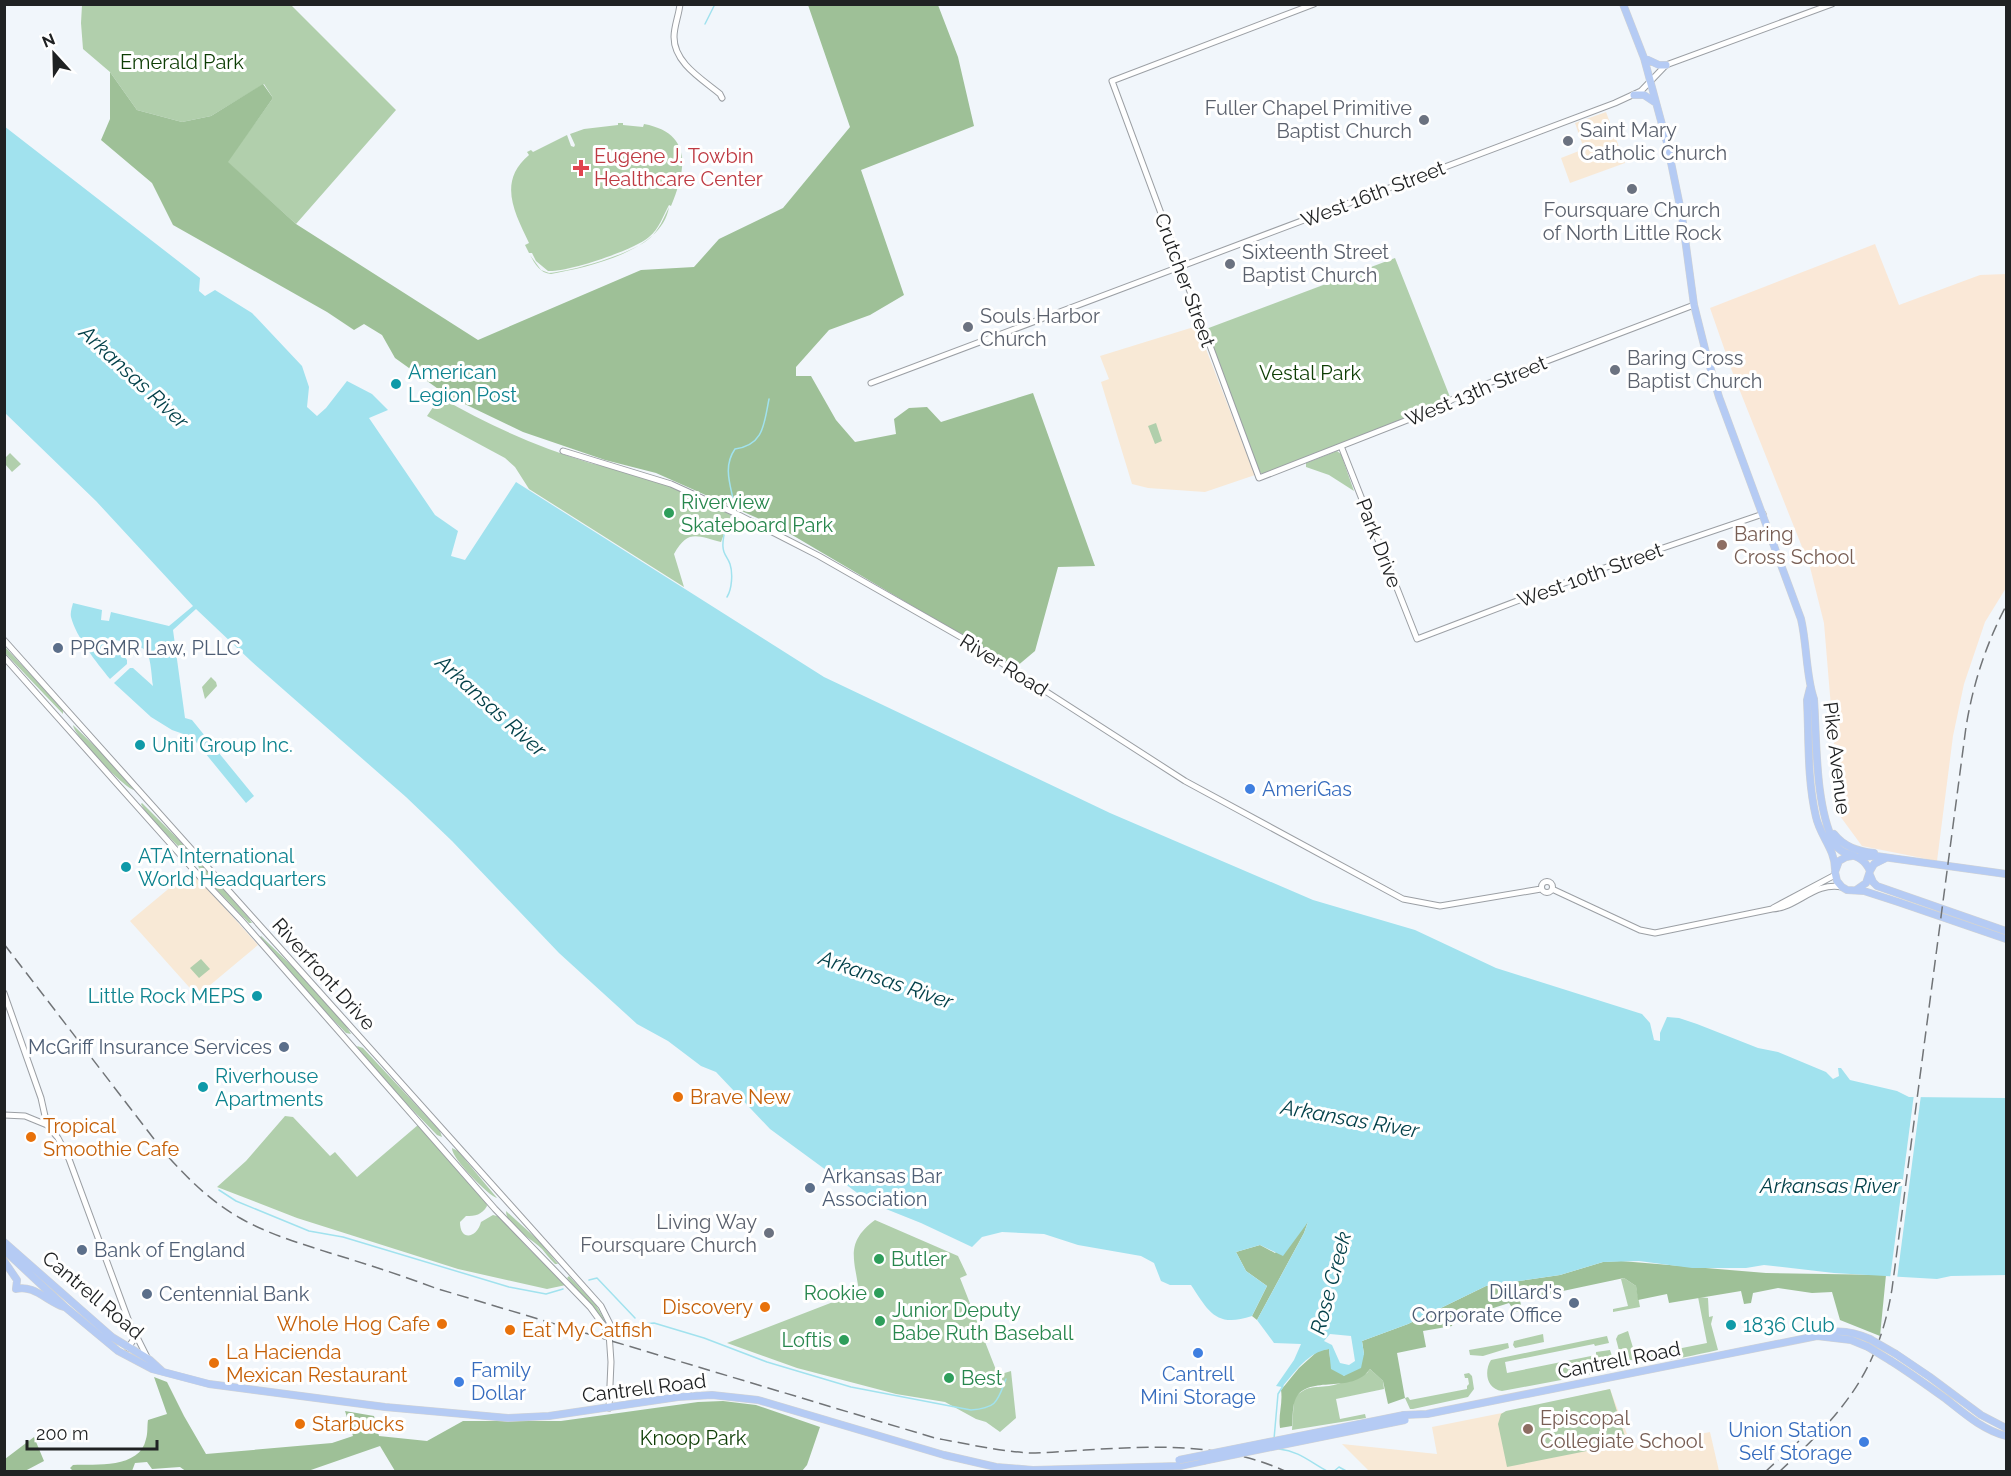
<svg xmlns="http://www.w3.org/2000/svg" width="2011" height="1476" viewBox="0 0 2011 1476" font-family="Raleway,sans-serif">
<rect width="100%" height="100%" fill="#f1f6fb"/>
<path fill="#fae8d7" d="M1875 244 1899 305 1980 275 2006 274V588L1985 622 1964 684 1953 736 1937 861 1862 846 1840 816 1824 623 1810 567 1732 371 1710 308Z"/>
<path fill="#f8e9d6" d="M1606 112 1625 163 1570 183 1561 158 1584 149 1575 123Z
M1197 326 1255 475 1205 492 1148 488 1132 484 1101 382 1109 379 1100 356Z
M191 870 258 945 197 996 130 921Z
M1610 1389 1630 1442 1640 1446 1710 1432 1719 1471H1369L1342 1444 1437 1454 1432 1427 1512 1411Z"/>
<path fill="#b1cfac" d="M82 5H291L396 110 296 224 227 162 273 98 264 84 211 116 182 122 137 110 110 72 83 49 81 23Z
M618 123H623V125L643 127 644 124C692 133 687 168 671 206L669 205C663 216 659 229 649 237 634 250 569 272 548 271L536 261 532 253H529L525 245 529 243C515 213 497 182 529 155L527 152 531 150 533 152 567 135 571 146 574 147 575 145 570 134 584 129 618 125Z
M669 207C662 251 589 267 551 274 540 273 535 264 530 255L541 270 549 273C573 271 632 254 650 238 659 230 664 218 669 207Z
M1395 258 1450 397 1430 409 1262 474 1259 471 1206 329Z
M440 397C487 425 538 447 590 463 605 467 620 470 635 474 668 484 700 498 731 515L721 542C697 536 688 529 674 554L684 587 529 489 515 467 505 458 427 416Z
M1156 423 1162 441 1155 444 1148 426Z
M1337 451 1341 454 1354 491 1329 475 1306 467V463Z
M10 453 21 464 12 472 5 464V458Z
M5 647 63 709V714L5 653Z
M211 677 216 682 217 686 205 699 202 687Z
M73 725 109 760 134 790C124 788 74 736 73 725Z
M142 803 189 850 190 855 183 851C171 838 149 820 141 804Z
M200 863 248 917 252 923H249L200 872 198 865Z
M261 936 295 969 345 1024 351 1034 346 1033 313 999 260 937Z
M201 959 210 969 199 978 190 968Z
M357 1046 363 1048 418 1107 440 1131 442 1137 437 1135 401 1098 359 1050Z
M285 1116 293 1117 330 1156 335 1152 357 1177 418 1125 486 1202 487 1206C482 1215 475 1216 466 1216L460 1222C460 1242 477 1238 481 1222L493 1215 501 1217 527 1247 566 1285 547 1289 458 1269 297 1218 217 1187 246 1161Z
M452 1148 458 1151 497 1198C489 1196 451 1158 452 1148Z
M506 1211 538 1240 558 1264H555C550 1259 546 1254 542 1249 531 1238 506 1226 506 1211Z
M875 1220 958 1256 967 1275 960 1278 998 1375 1011 1371 1016 1418 1000 1432 986 1422 976 1419 945 1402 896 1394 797 1368 727 1343 859 1292C855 1260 844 1243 875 1220Z
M569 1276 596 1305 608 1326 567 1278Z
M1624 1278 1636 1286 1640 1307 1613 1312V1309L1628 1306 1621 1279Z
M1698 1297 1708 1298 1709 1317 1713 1316 1711 1324 1718 1350C1686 1357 1653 1366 1621 1358L1616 1339 1618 1335 1628 1331 1634 1351 1642 1353V1356L1707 1343Z
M1543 1334 1544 1342 1515 1348 1513 1345 1514 1341Z
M1607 1336 1609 1343 1595 1346 1594 1344 1505 1362 1507 1373 1596 1355V1352L1610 1350 1612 1356 1611 1363 1593 1374 1502 1391C1486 1389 1484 1371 1491 1360Z
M1508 1343 1509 1348 1483 1356 1470 1355 1469 1350Z
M1370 1369 1383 1381 1384 1389 1336 1399 1340 1419 1365 1414 1366 1418 1292 1430 1294 1398C1308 1385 1312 1388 1329 1386 1342 1384 1355 1377 1367 1373Z
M1469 1373 1472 1376 1474 1389 1468 1397 1413 1409H1410L1405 1398 1408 1397 1410 1400 1467 1389V1386L1469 1384 1468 1378H1465L1464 1374Z
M1610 1389 1627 1443 1507 1467 1498 1424 1501 1414 1506 1411Z"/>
<path fill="#9ec097" d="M808 5H938L958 57 974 126 861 170 904 295 870 315 829 330 796 367V376H811L836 420 855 442 896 434 894 419 909 408 927 407 941 422 1033 393 1095 566 1058 567 1035 651 1016 667 782 529 656 473 605 460 523 432 448 396 395 358 382 335 364 324 354 330 327 312 173 225 152 183 101 140 110 119V72L137 110 182 122 211 116 263 84 273 98 228 162 296 224 478 340 641 270 694 267 719 239 783 208 850 127Z
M1309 1219 1304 1233 1257 1320 1252 1316 1267 1286 1246 1271 1236 1252 1260 1245 1275 1253Z
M1621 1261 1766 1273 1886 1275 1880 1336 1840 1320 1832 1292 1812 1293 1778 1288 1753 1293 1751 1303 1744 1304 1741 1291 1669 1303 1667 1294 1638 1300 1636 1286 1624 1278 1520 1300 1522 1311 1515 1312 1509 1303 1453 1321 1452 1326 1423 1331 1426 1347 1397 1353 1405 1398 1388 1404 1383 1381 1370 1369C1352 1395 1309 1374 1296 1398 1292 1405 1293 1418 1292 1426L1280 1428C1278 1415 1283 1403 1281 1390L1299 1368 1319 1350 1329 1349 1330 1358 1344 1376 1364 1354 1362 1341 1408 1324 1486 1286 1560 1275 1603 1262Z
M154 1377 167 1382 184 1416 206 1454 332 1443 353 1436 345 1411 374 1416 379 1436 427 1441 463 1421H561L698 1402 723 1401 756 1405 820 1427 807 1465 802 1471H395L380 1446 308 1471 187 1472 180 1467 152 1469 147 1462 135 1463 132 1471H73L70 1468 73 1465C95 1464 140 1469 146 1439 148 1433 147 1426 148 1420L167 1414Z
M34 1437 44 1461 25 1471H5V1459Z"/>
<path fill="#a1e2ee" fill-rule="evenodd" d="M4 126 200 278 199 291 205 296 215 290 252 313 302 366 309 387 307 407 317 416 326 408 347 381 372 394 388 410 369 418 435 515 458 531 451 556 465 560 516 482 824 677 1110 813 1313 900 1415 930 1496 968 1642 1014 1650 1023 1654 1040 1660 1041V1033L1667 1017 1679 1018 1697 1024 1758 1048 1778 1052 1826 1072 1833 1079 1839 1076 1838 1068H1841L1850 1080 1897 1091 1909 1097 2006 1098V1275L1951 1276 1937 1279 1834 1273 1764 1265 1746 1268H1692L1639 1261 1603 1262 1560 1275 1486 1286 1408 1324 1362 1341 1364 1354 1361 1368 1344 1376 1331 1369 1329 1349C1308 1352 1295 1372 1282 1387L1276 1386 1294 1360 1301 1344 1274 1343 1257 1320 1304 1233 1308 1222 1283 1256 1260 1245 1236 1252 1246 1271 1267 1286 1252 1316C1216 1328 1209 1312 1191 1285H1170L1161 1281 1154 1263 1141 1256 1078 1245 1044 1234 1002 1232 982 1237 972 1247 921 1223 871 1203 770 1129 716 1072 701 1066 668 1041 637 1024 559 953 452 841 406 797 251 661 196 609 173 630 185 718 192 720 254 796 246 803 192 737 172 730 151 717 114 683 130 668H133L153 686C149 645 150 648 111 639L127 660V664L110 679C97 663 76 637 71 617 70 613 72 607 73 603L102 610 101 620 109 621 111 612 169 626 193 606 96 501 5 413ZM1330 1334 1351 1336 1355 1361 1349 1365 1340 1363 1332 1345 1324 1341Z"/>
<path fill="#f1f6fb" d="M1914 1094 1921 1095 1897 1279H1890Z"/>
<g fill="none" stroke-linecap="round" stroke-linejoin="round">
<path stroke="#a1e2ee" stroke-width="1.5" d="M705 24 715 4
M732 505 734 503C730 484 723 466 735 449 764 445 764 424 769 399
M727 597C732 589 733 573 730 564 728 558 723 554 723 547 722 538 726 528 728 519
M219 1190 236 1201 309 1231 343 1237 509 1287 546 1294 563 1289
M589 1280 597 1278 635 1318
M644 1324 654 1323 704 1338 767 1362 851 1387 971 1410C997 1408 997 1402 1006 1379
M1274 1439 1278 1394 1283 1386
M1279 1449C1300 1451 1311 1463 1329 1472
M1333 1472 1339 1467 1348 1472"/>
<defs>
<path id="minor" d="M680 4C679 15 674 26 674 37 674 63 702 79 720 94L722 98
M1314 4 1112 81 1259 478 1433 410 1468 391 1694 305
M871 383 1615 103 1641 91 1666 65 1832 4
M1341 446 1417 639 1604 568 1763 514
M563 451 671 484 739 515 819 556 966 640 1185 781 1403 899 1440 906 1541 889
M4 640 601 1306 611 1326 609 1333 611 1362 609 1408
M4 657 201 878 241 920 495 1209 590 1307 609 1333
M1541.5 887a5.5 5.5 0 1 1 11 0a5.5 5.5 0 1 1-11 0Z
M1552 889 1640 930 1655 933 1772 909C1797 908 1815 881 1842 887
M1773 908 1835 875
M4 993 41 1098 47 1125 58 1138 69 1159 131 1327 134 1339 128 1348
M4 1115 25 1116 47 1125
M135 1333 147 1357"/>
<path id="major" d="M1623 4 1644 58 1667 143 1682 216 1694 305 1706 353 1719 397 1801 619C1807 644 1806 677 1814 699 1817 743 1815 804 1834 843 1843 859 1861 850 1870 871L1866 883 1856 890
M1644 58 1659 65H1666
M1634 95H1644L1656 103
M1810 688 1807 700C1809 738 1807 779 1816 817 1820 836 1835 849 1835 869
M1834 834C1844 847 1858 851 1874 853
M1852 856 1846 857 1839 861 1835 872 1837 881 1842 887 1847 890 1864 891 1898 902 2006 939
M1859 857 1876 856 2006 874
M1870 871 1874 864 1886 858
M1870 875 1873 882 1877 886 2006 931
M4 1242 112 1337 150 1360 162 1371
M4 1250 65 1307 118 1351 152 1369 209 1384 385 1407 508 1418 549 1416 678 1397 712 1395 758 1400 944 1455 996 1467 1033 1470 1180 1466 1203 1461
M4 1261 17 1280 16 1289C33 1284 48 1302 64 1307
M1817 1336 1851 1340 1868 1347
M1896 1354 1930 1377 1981 1415 2006 1428
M1891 1361C1910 1373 1928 1386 1946 1399 1965 1414 1983 1430 2006 1436
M1404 1415 1427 1414 1817 1336C1835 1328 1852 1331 1870 1339"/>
</defs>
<use href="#minor" stroke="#9b9fa4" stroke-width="7"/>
<use href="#major" stroke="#d2d3d3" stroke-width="8"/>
<use href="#minor" stroke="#fff" stroke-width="5"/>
<use href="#major" stroke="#b5cbf4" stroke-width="7"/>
<path stroke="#717477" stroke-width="1.5" stroke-dasharray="12 6" stroke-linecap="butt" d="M4 944 164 1152C187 1178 210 1201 240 1218 268 1234 299 1243 330 1253 366 1264 401 1275 435 1288L935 1438C967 1444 999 1451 1030 1453 1048 1453 1067 1451 1085 1450 1154 1446 1223 1442 1287 1472
M1765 1472 1799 1441
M1779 1472C1840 1415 1878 1375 1892 1289L1966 727C1973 684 1986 644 2006 606"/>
<defs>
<path id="major-bridge" d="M1870 1339 1896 1354
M1868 1347 1891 1361
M1179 1460 1404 1415
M1203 1461 1405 1420"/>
</defs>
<use href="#major-bridge" stroke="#d2d3d3" stroke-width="8" stroke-linecap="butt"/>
<use href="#major-bridge" stroke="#b5cbf4" stroke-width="7"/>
</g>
<g fill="#6b7280" stroke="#fff" stroke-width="2">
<circle cx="1424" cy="120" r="6"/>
<circle cx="1568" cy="141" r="6"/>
<circle cx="1632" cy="189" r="6"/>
<circle cx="1230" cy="264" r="6"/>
<circle cx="968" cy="327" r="6"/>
<circle cx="1615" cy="370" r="6"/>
<circle cx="769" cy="1233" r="6"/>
</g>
<path fill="#e0444e" stroke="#fff" stroke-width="2" d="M578 159h6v6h6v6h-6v6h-6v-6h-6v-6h6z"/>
<g fill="#0f9aa8" stroke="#fff" stroke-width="2">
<circle cx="396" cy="384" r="6"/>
<circle cx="140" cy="745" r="6"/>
<circle cx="126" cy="867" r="6"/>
<circle cx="257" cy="996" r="6"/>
<circle cx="203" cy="1087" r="6"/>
<circle cx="1731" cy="1325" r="6"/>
</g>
<g fill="#2e9e5b" stroke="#fff" stroke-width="2">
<circle cx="669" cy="513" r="6"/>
<circle cx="879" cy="1259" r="6"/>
<circle cx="879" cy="1293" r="6"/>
<circle cx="880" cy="1321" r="6"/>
<circle cx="844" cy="1340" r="6"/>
<circle cx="949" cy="1378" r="6"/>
</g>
<g fill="#8d6e63" stroke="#fff" stroke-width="2">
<circle cx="1722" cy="545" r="6"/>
<circle cx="1528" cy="1429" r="6"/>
</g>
<g fill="#5c6f8a" stroke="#fff" stroke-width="2">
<circle cx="58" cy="648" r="6"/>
<circle cx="284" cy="1047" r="6"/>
<circle cx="810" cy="1188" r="6"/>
<circle cx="82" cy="1250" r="6"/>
<circle cx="147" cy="1294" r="6"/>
<circle cx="1574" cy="1303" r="6"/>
</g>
<g fill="#3f7fe0" stroke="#fff" stroke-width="2">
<circle cx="1250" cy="789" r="6"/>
<circle cx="1198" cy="1353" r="6"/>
<circle cx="459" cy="1382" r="6"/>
<circle cx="1864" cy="1442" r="6"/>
</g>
<g fill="#e8710a" stroke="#fff" stroke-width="2">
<circle cx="678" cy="1097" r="6"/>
<circle cx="31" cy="1137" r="6"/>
<circle cx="765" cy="1307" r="6"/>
<circle cx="442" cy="1324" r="6"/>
<circle cx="510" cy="1330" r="6"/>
<circle cx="214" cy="1363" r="6"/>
<circle cx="300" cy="1424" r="6"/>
</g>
<g text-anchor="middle" stroke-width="6" stroke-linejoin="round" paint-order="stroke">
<g font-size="20" fill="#0d3d04" stroke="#fff">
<text x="182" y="69">Emerald Park</text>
<text x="1310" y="380">Vestal Park</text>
<text x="693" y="1445">Knoop Park</text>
</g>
<g font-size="20" fill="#5b616d" stroke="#fff" text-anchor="start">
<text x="1412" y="115" text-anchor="end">Fuller Chapel Primitive<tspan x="1412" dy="23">Baptist Church</tspan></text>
<text x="1580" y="137">Saint Mary<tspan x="1580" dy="23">Catholic Church</tspan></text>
<text x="1632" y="217" text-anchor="middle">Foursquare Church<tspan x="1632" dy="23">of North Little Rock</tspan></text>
<text x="1242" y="259">Sixteenth Street<tspan x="1242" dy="23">Baptist Church</tspan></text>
<text x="980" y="323">Souls Harbor<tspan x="980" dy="23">Church</tspan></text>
<text x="1627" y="365">Baring Cross<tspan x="1627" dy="23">Baptist Church</tspan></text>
<text x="757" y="1229" text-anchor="end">Living Way<tspan x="757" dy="23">Foursquare Church</tspan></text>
</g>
<g font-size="20" fill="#be3a42" stroke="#fff" text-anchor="start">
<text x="594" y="163">Eugene J. Towbin<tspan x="594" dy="23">Healthcare Center</tspan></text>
</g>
<g font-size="20" fill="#202223" stroke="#fff">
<text transform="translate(1373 194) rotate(-21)" y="7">West 16th Street</text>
<text transform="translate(1185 280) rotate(70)" y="7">Crutcher Street</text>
<text transform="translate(1476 391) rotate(-23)" y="7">West 13th Street</text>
<text transform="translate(1379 543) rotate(69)" y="7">Park Drive</text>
<text transform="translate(1590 575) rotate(-20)" y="7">West 10th Street</text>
<text transform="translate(1004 665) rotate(32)" y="7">River Road</text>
<text transform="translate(1837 758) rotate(83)" y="7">Pike Avenue</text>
<text transform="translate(324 974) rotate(48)" y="7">Riverfront Drive</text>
<text transform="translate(93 1295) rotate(40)" y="7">Cantrell Road</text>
<text transform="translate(1619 1360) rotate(-11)" y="7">Cantrell Road</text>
<text transform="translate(644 1388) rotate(-7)" y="7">Cantrell Road</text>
</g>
<g font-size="20" fill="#0d838f" stroke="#fff" text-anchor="start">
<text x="408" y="379">American<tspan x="408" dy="23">Legion Post</tspan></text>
<text x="152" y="752">Uniti Group Inc.</text>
<text x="138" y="863">ATA International<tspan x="138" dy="23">World Headquarters</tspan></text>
<text x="245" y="1003" text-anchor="end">Little Rock MEPS</text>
<text x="215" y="1083">Riverhouse<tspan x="215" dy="23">Apartments</tspan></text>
<text x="1743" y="1332">1836 Club</text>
</g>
<g font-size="20" fill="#27864d" stroke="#fff" text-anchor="start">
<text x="681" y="509">Riverview<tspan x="681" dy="23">Skateboard Park</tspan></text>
<text x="891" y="1266">Butler</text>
<text x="867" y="1300" text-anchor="end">Rookie</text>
<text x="892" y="1317">Junior Deputy<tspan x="892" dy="23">Babe Ruth Baseball</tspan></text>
<text x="832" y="1347" text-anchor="end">Loftis</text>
<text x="961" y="1385">Best</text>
</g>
<g font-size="20" fill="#785e54" stroke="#fff" text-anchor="start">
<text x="1734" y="541">Baring<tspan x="1734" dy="23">Cross School</tspan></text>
<text x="1540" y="1425">Episcopal<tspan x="1540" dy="23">Collegiate School</tspan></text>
</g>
<g font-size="20" fill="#4e5e75" stroke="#fff" text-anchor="start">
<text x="70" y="655">PPGMR Law, PLLC</text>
<text x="272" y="1054" text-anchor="end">McGriff Insurance Services</text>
<text x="822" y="1183">Arkansas Bar<tspan x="822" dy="23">Association</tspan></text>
<text x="94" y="1257">Bank of England</text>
<text x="1562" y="1299" text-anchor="end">Dillard's<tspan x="1562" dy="23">Corporate Office</tspan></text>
<text x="159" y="1301">Centennial Bank</text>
</g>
<g font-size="20" fill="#366cbe" stroke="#fff" text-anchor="start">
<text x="1262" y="796">AmeriGas</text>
<text x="471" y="1377">Family<tspan x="471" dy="23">Dollar</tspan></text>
<text x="1198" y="1381" text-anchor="middle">Cantrell<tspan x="1198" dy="23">Mini Storage</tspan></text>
<text x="1852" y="1437" text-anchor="end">Union Station<tspan x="1852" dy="23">Self Storage</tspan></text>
</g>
<g font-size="20" fill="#c56008" stroke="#fff" text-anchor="start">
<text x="690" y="1104">Brave New</text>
<text x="43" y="1133">Tropical<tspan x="43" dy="23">Smoothie Cafe</tspan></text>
<text x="753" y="1314" text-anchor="end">Discovery</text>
<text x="430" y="1331" text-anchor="end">Whole Hog Cafe</text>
<text x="522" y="1337">Eat My Catfish</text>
<text x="226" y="1359">La Hacienda<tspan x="226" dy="23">Mexican Restaurant</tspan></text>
<text x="312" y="1431">Starbucks</text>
</g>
<g font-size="21" font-style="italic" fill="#003f48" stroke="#fff">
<text transform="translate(134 377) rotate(43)" y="7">Arkansas River</text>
<text transform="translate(491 706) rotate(42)" y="7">Arkansas River</text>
<text transform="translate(886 980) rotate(19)" y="7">Arkansas River</text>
<text transform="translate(1350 1119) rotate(10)" y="7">Arkansas River</text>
<text x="1830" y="1193">Arkansas River</text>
<text transform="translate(1331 1283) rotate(-75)" y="7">Rose Creek</text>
</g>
</g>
<rect width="2011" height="1476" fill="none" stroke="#202223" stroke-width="12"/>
<g transform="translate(54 54) rotate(338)" stroke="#ffffff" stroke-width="4.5" paint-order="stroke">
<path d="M0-4.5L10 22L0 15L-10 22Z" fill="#202223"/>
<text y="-9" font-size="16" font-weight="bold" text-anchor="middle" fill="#202223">N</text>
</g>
<path d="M27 1440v9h130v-9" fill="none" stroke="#202223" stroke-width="3"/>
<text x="36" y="1440" font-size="18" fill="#202223" stroke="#ffffff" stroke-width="4.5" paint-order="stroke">200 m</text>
</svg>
